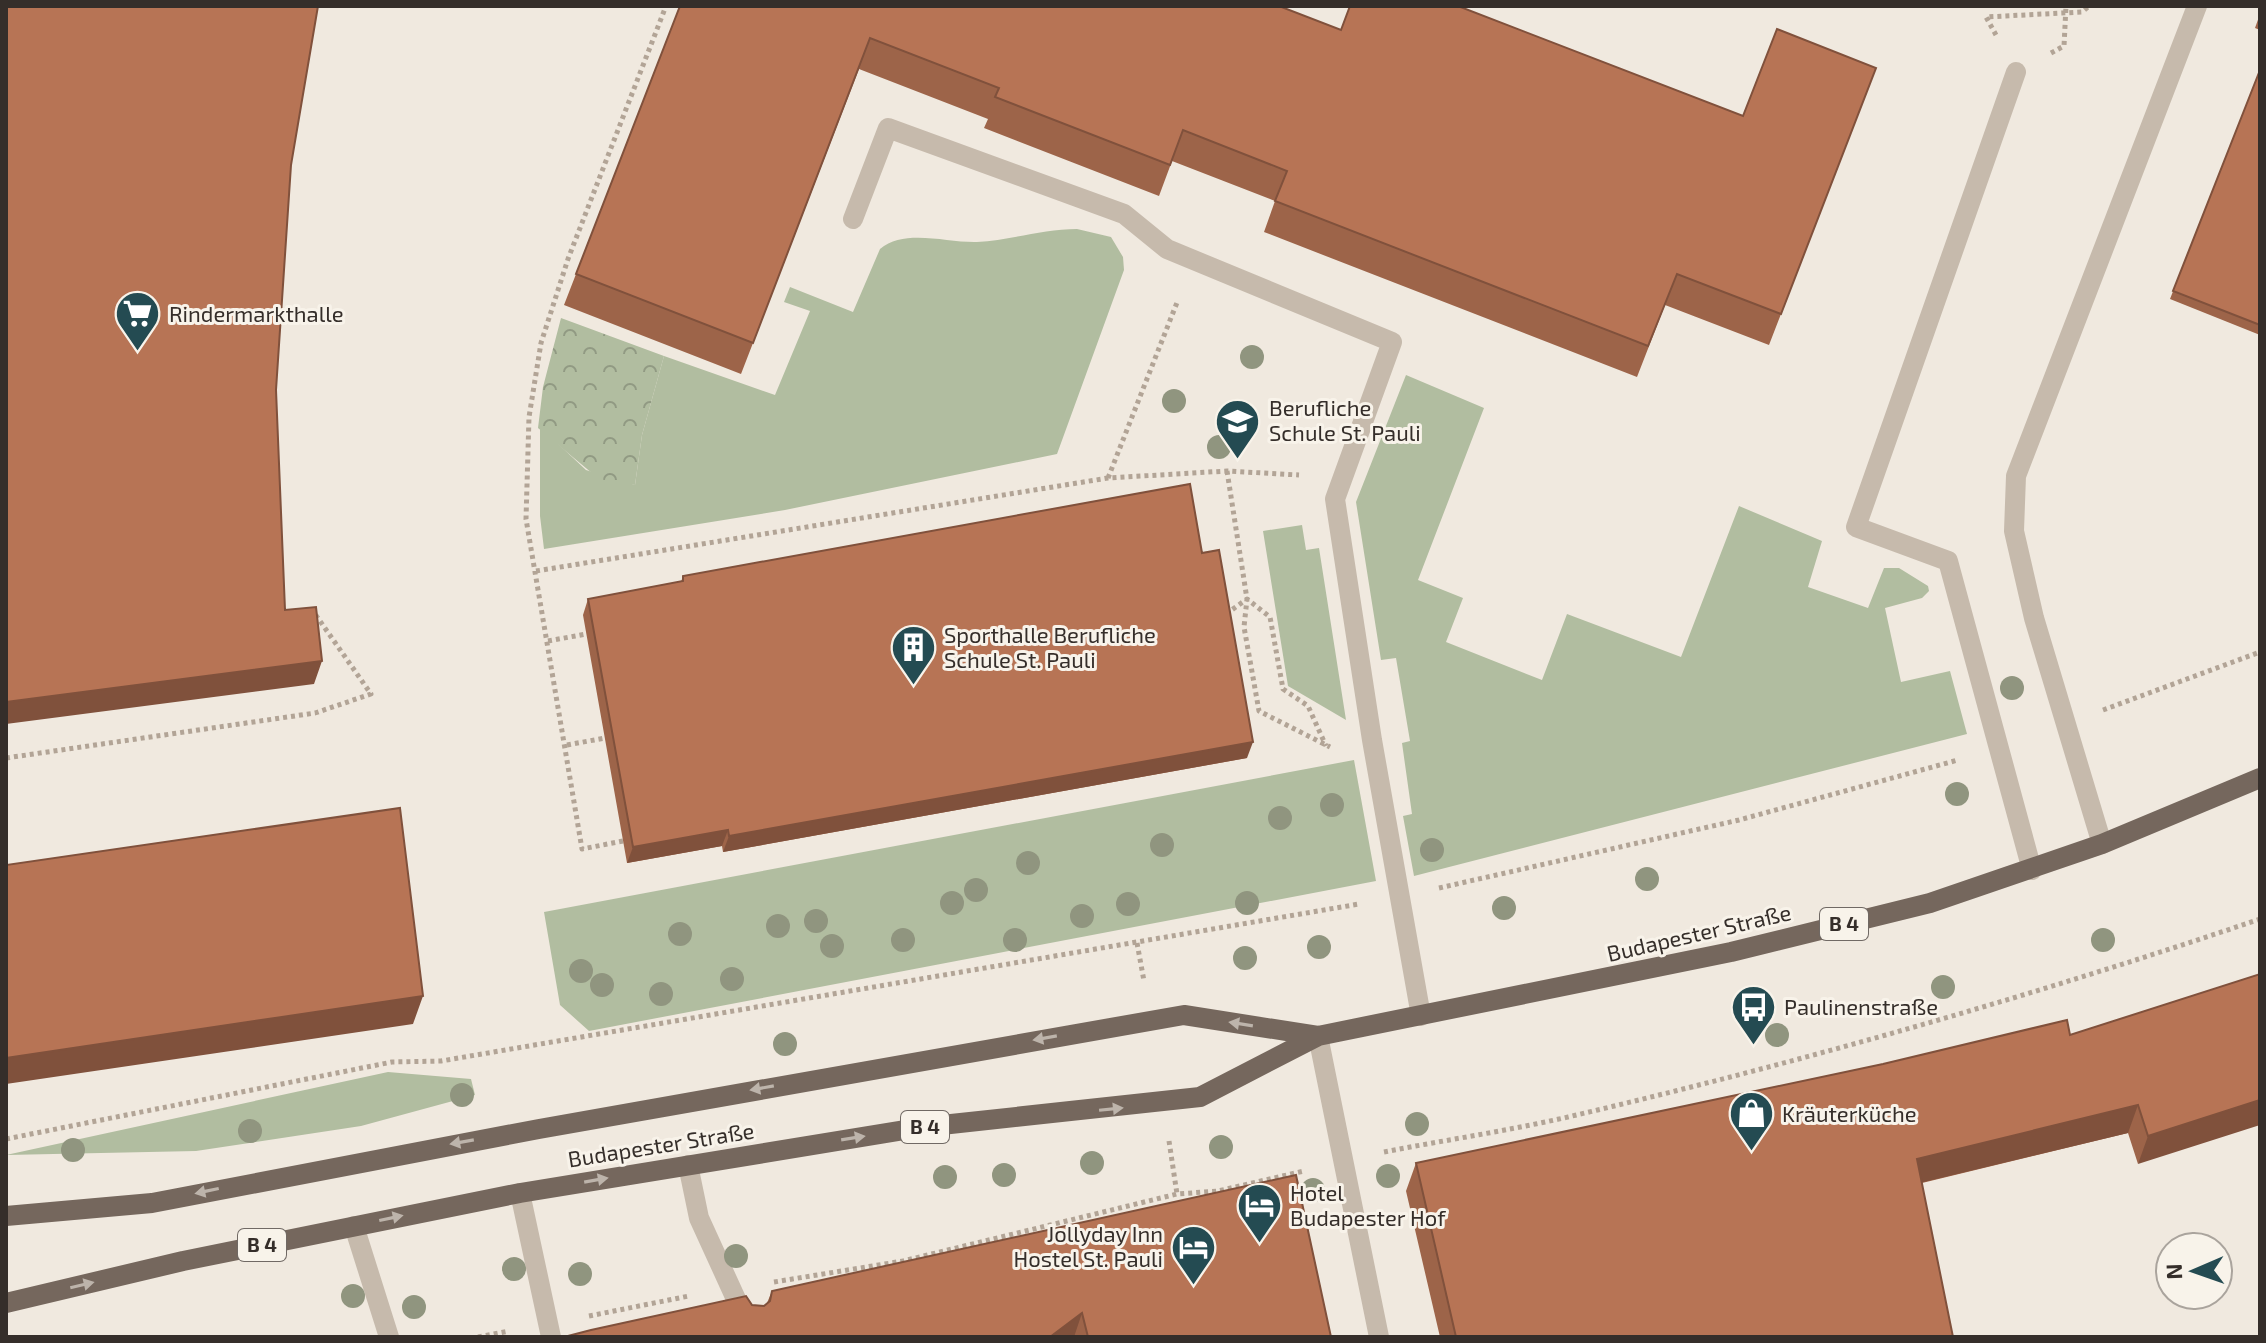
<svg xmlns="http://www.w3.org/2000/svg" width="2266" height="1343" viewBox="0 0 2266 1343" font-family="'Exo 2',sans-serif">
<defs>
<pattern id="forest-crowns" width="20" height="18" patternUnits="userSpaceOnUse" patternTransform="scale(2)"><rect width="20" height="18" fill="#b1bda0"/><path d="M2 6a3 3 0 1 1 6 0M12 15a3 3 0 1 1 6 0" fill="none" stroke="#919a83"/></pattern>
</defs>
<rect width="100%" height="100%" fill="#f0e9df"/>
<path fill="#b1bda0" d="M1077 229 1111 237 1123 257 1124 270 1057 454 785 510 544 549 540 516V427L586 470 635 485 642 435 664 356 775 395 810 311 784 302 790 287 853 312 880 249C905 228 947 243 977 242 1011 240 1043 229 1077 229Z
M1406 375 1484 408 1418 580 1463 598 1446 642 1542 680 1567 614 1681 657 1739 506 1822 541 1808 587 1868 608 1884 568H1899L1928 586 1929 591 1922 598 1885 608 1901 682 1950 671 1967 734 1414 876 1403 816 1412 814 1402 743 1410 741 1396 658 1381 660 1356 502Z
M1302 525 1306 550 1319 548 1346 720 1288 686 1263 531Z
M1354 760 1376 881 589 1031 560 1005 544 912Z
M388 1072 471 1079 475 1095 361 1126 196 1151 6 1155Z"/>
<path fill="url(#forest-crowns)" d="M561 318 664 356 642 435 635 485 599 479 538 428 543 387Z"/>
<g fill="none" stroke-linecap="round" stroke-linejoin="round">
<path stroke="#b2a496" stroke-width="5" stroke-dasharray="4 4" stroke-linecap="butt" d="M1996 35 1986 17 2082 12 2089 6
M2051 53 2064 46 2066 6
M1227 471 1247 599 1244 627 1259 711 1330 747
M1108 478 1178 300
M536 571 1108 478 1227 471 1299 475
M1226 614 1247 599 1270 617 1283 689 1308 706 1326 746
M548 641 586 634
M2103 710 2260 652
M567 745 605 738
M6 758 315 713 371 694 313 611
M623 841 582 849 526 519 529 417 541 343 568 259 666 6
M1439 888 1739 820 1958 760
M1137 943 1144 981
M6 1139 392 1062 441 1061 1359 904
M1169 1141 1177 1194
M1384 1152C1445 1140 1507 1131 1568 1117 1802 1062 2033 996 2260 919
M774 1282 903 1261 1177 1194 1218 1191 1304 1171
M589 1316 689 1296
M478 1337 509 1331"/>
<path stroke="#c6baac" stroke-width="20" d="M2016 72 1856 527 1948 561 2032 870
M853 219 888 128 1124 214 1167 249 1392 342 1335 499 1372 740 1421 1016
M2102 844 2034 618 2014 531 2016 476 2197 6
M688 1165 699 1218 746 1321
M520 1193 551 1337
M354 1226 389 1337"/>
<path stroke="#c6baac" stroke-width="20" d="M1318 1036 1379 1337"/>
<path stroke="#75675d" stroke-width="20" d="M6 1216 152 1203 539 1129 1184 1015 1318 1036
M6 1303 183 1261 520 1193 923 1127 1200 1097 1318 1036 1731 952 1930 903 2102 844 2260 778"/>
</g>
<g fill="#90957f">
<circle cx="1252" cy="357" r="12"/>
<circle cx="1174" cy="401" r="12"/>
<circle cx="1219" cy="447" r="12"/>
<circle cx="2012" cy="688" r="12"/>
<circle cx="1957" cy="794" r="12"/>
<circle cx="1332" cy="805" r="12"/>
<circle cx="1280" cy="818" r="12"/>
<circle cx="1162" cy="845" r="12"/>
<circle cx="1432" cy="850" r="12"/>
<circle cx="1028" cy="863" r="12"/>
<circle cx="1647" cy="879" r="12"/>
<circle cx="976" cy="890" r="12"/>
<circle cx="952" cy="903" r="12"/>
<circle cx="1247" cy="903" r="12"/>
<circle cx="1128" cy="904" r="12"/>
<circle cx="1504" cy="908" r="12"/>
<circle cx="1082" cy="916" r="12"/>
<circle cx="816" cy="921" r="12"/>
<circle cx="778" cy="926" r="12"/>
<circle cx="680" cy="934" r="12"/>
<circle cx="903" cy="940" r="12"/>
<circle cx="1015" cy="940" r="12"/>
<circle cx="2103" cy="940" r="12"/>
<circle cx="832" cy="946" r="12"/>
<circle cx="1319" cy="947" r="12"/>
<circle cx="1245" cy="958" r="12"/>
<circle cx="581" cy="971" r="12"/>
<circle cx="732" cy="979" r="12"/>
<circle cx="602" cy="985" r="12"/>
<circle cx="1943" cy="987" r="12"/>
<circle cx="661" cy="994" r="12"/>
<circle cx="1777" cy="1035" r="12"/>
<circle cx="785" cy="1044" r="12"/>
<circle cx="462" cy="1095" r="12"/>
<circle cx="1417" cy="1124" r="12"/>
<circle cx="250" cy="1131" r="12"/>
<circle cx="1221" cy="1147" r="12"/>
<circle cx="73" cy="1150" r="12"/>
<circle cx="1092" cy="1163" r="12"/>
<circle cx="1004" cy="1175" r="12"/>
<circle cx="1388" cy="1176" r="12"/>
<circle cx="945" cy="1177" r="12"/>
<circle cx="1313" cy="1190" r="12"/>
<circle cx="736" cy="1256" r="12"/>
<circle cx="514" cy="1269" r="12"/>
<circle cx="580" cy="1274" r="12"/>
<circle cx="353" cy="1296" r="12"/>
<circle cx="414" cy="1307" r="12"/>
</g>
<path fill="#9d6449" d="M680 6 1341 30 1743 116 1876 68 1769 345 1665 305 1637 377 1264 232 1275 201 1172 161 1159 196 984 128 988 119 859 69 741 374 564 305Z
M2260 14V30L2255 28Z
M2260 70V335L2170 299Z
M1202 553 1247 758 723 852 722 846 627 863 583 615 588 599 681 582 683 576Z
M2260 974 2138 1164 2128 1133 1922 1183 1953 1337H1440L1406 1191 1416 1163 2070 1035Z
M1296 1175 1331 1337H564L752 1305 764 1306 767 1303 772 1291Z"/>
<path fill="#80513c" d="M322 661 314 684 6 724V702Z
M1253 742 1247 758 723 852 729 836Z
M728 830 722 846 627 863 633 847Z
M423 996 413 1024 6 1084V1058Z
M2260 1100V1125L2138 1164 2148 1136Z
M2138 1105 2128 1133 1907 1186 1917 1159Z
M1082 1313 1074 1337H1050Z"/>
<path fill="#b77455" stroke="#80513c" stroke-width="2" d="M6 6H318L291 165 276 390 285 610 316 607 322 661 6 702Z
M680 6H1279L1341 30 1350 6H1458L1743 116 1777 29 1876 68 1781 314 1677 274 1648 346 1275 201 1287 171 1183 130 1170 165 995 97 999 88 870 38 753 343 576 274Z
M2260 70V325L2173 291Z
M1190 484 1202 553 1219 550 1253 742 729 836 728 830 633 847 588 599 683 581V576Z
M400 808 423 996 6 1058V865Z
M2260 974V1100L2148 1136 2138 1105 1917 1159 1953 1337H1456L1416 1163 1883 1064 2067 1020 2070 1035Z
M1296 1175 1331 1337H1088L1082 1313 1050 1337H564L591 1330 746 1296 752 1305 764 1306 770 1301 772 1291Z"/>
<defs><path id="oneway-solid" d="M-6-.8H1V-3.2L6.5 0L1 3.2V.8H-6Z" transform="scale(2)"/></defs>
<g fill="#bdb4ab">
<use href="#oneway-solid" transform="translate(1241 1024) rotate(-171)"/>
<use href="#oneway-solid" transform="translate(1045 1038) rotate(170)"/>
<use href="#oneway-solid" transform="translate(762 1088) rotate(170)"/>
<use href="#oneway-solid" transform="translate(1111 1109) rotate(-6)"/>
<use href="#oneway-solid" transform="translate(853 1138) rotate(-9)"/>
<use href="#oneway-solid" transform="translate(462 1142) rotate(170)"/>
<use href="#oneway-solid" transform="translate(596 1180) rotate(-10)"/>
<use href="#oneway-solid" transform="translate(207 1191) rotate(168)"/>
<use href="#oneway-solid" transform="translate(391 1218) rotate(-12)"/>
<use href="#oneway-solid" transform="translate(82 1285) rotate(-13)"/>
</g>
<defs>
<symbol id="supermarket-pin" viewBox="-11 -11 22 30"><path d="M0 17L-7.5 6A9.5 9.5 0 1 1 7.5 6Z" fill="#244b52" stroke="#f8f3ea"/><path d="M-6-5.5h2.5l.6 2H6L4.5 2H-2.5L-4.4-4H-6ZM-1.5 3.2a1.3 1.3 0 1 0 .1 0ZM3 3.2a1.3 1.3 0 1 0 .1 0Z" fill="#fff"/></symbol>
<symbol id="school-pin" viewBox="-11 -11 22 30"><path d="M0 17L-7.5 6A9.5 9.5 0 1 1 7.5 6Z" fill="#244b52" stroke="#f8f3ea"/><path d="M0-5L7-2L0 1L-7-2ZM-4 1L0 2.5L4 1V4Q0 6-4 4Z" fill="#fff"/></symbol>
<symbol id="building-pin" viewBox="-11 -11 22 30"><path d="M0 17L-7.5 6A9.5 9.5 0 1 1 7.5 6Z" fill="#244b52" stroke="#f8f3ea"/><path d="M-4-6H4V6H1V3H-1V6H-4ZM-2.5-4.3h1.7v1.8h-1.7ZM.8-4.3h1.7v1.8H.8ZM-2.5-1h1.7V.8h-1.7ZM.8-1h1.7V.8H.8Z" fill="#fff"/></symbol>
<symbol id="bus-pin" viewBox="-11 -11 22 30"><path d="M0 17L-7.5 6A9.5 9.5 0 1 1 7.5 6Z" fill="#244b52" stroke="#f8f3ea"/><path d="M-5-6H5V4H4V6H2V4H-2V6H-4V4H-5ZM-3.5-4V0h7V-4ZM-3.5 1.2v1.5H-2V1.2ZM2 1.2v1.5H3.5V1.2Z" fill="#fff"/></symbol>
<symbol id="shop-pin" viewBox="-11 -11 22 30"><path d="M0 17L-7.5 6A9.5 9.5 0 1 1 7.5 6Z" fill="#244b52" stroke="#f8f3ea"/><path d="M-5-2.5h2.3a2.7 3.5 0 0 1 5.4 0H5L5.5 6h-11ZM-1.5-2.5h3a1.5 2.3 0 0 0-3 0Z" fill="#fff"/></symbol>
<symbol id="hotel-pin" viewBox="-11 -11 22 30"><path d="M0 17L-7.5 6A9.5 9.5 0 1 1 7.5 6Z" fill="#244b52" stroke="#f8f3ea"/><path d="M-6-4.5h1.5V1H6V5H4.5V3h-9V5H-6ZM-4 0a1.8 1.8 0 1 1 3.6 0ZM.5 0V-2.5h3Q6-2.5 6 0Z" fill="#fff"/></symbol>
</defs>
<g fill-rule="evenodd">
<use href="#supermarket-pin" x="112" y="288" width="51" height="69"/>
<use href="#school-pin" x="1212" y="396" width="51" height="69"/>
<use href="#building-pin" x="888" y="622" width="51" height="69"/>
<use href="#bus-pin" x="1728" y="982" width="51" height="69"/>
<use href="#shop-pin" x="1726" y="1088" width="51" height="69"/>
<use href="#hotel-pin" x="1234" y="1180" width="51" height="69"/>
<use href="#hotel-pin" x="1168" y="1222" width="51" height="69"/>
</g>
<g text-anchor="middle" stroke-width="6" stroke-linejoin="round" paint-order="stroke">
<g fill="#f8f3ea" stroke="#706964" stroke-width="2">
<rect x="1820" y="908" width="48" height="32" rx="6"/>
<rect x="901" y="1111" width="48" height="32" rx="6"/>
<rect x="238" y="1229" width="48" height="32" rx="6"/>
</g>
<g font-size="20" font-weight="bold" fill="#352e2a">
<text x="1844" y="931">B 4</text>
<text x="925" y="1134">B 4</text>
<text x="262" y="1252">B 4</text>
</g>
<g font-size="22" fill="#352e2a" stroke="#f8f3ea" text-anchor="start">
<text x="169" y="322">Rindermarkthalle</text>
<text x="1269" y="416">Berufliche<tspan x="1269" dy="25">Schule St. Pauli</tspan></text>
<text x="944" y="643">Sporthalle Berufliche<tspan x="944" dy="25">Schule St. Pauli</tspan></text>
<text x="1784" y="1015">Paulinenstraße</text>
<text x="1782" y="1122">Kräuterküche</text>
<text x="1290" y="1201">Hotel<tspan x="1290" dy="25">Budapester Hof</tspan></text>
<text x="1163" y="1242" text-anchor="end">Jollyday Inn<tspan x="1163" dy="25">Hostel St. Pauli</tspan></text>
</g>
<g font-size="22" fill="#352e2a" stroke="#f8f3ea">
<text transform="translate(1699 933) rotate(-13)" y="8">Budapester Straße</text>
<text transform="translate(661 1145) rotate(-9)" y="8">Budapester Straße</text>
</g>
</g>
<rect width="2266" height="1343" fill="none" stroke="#352e2a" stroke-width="16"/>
<g transform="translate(2194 1271) rotate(268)"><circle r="38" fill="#f8f3ea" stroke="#aaa49d" stroke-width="2"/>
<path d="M0-6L14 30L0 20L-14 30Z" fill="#244b52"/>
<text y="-12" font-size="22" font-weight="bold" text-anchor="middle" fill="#352e2a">N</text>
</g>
</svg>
